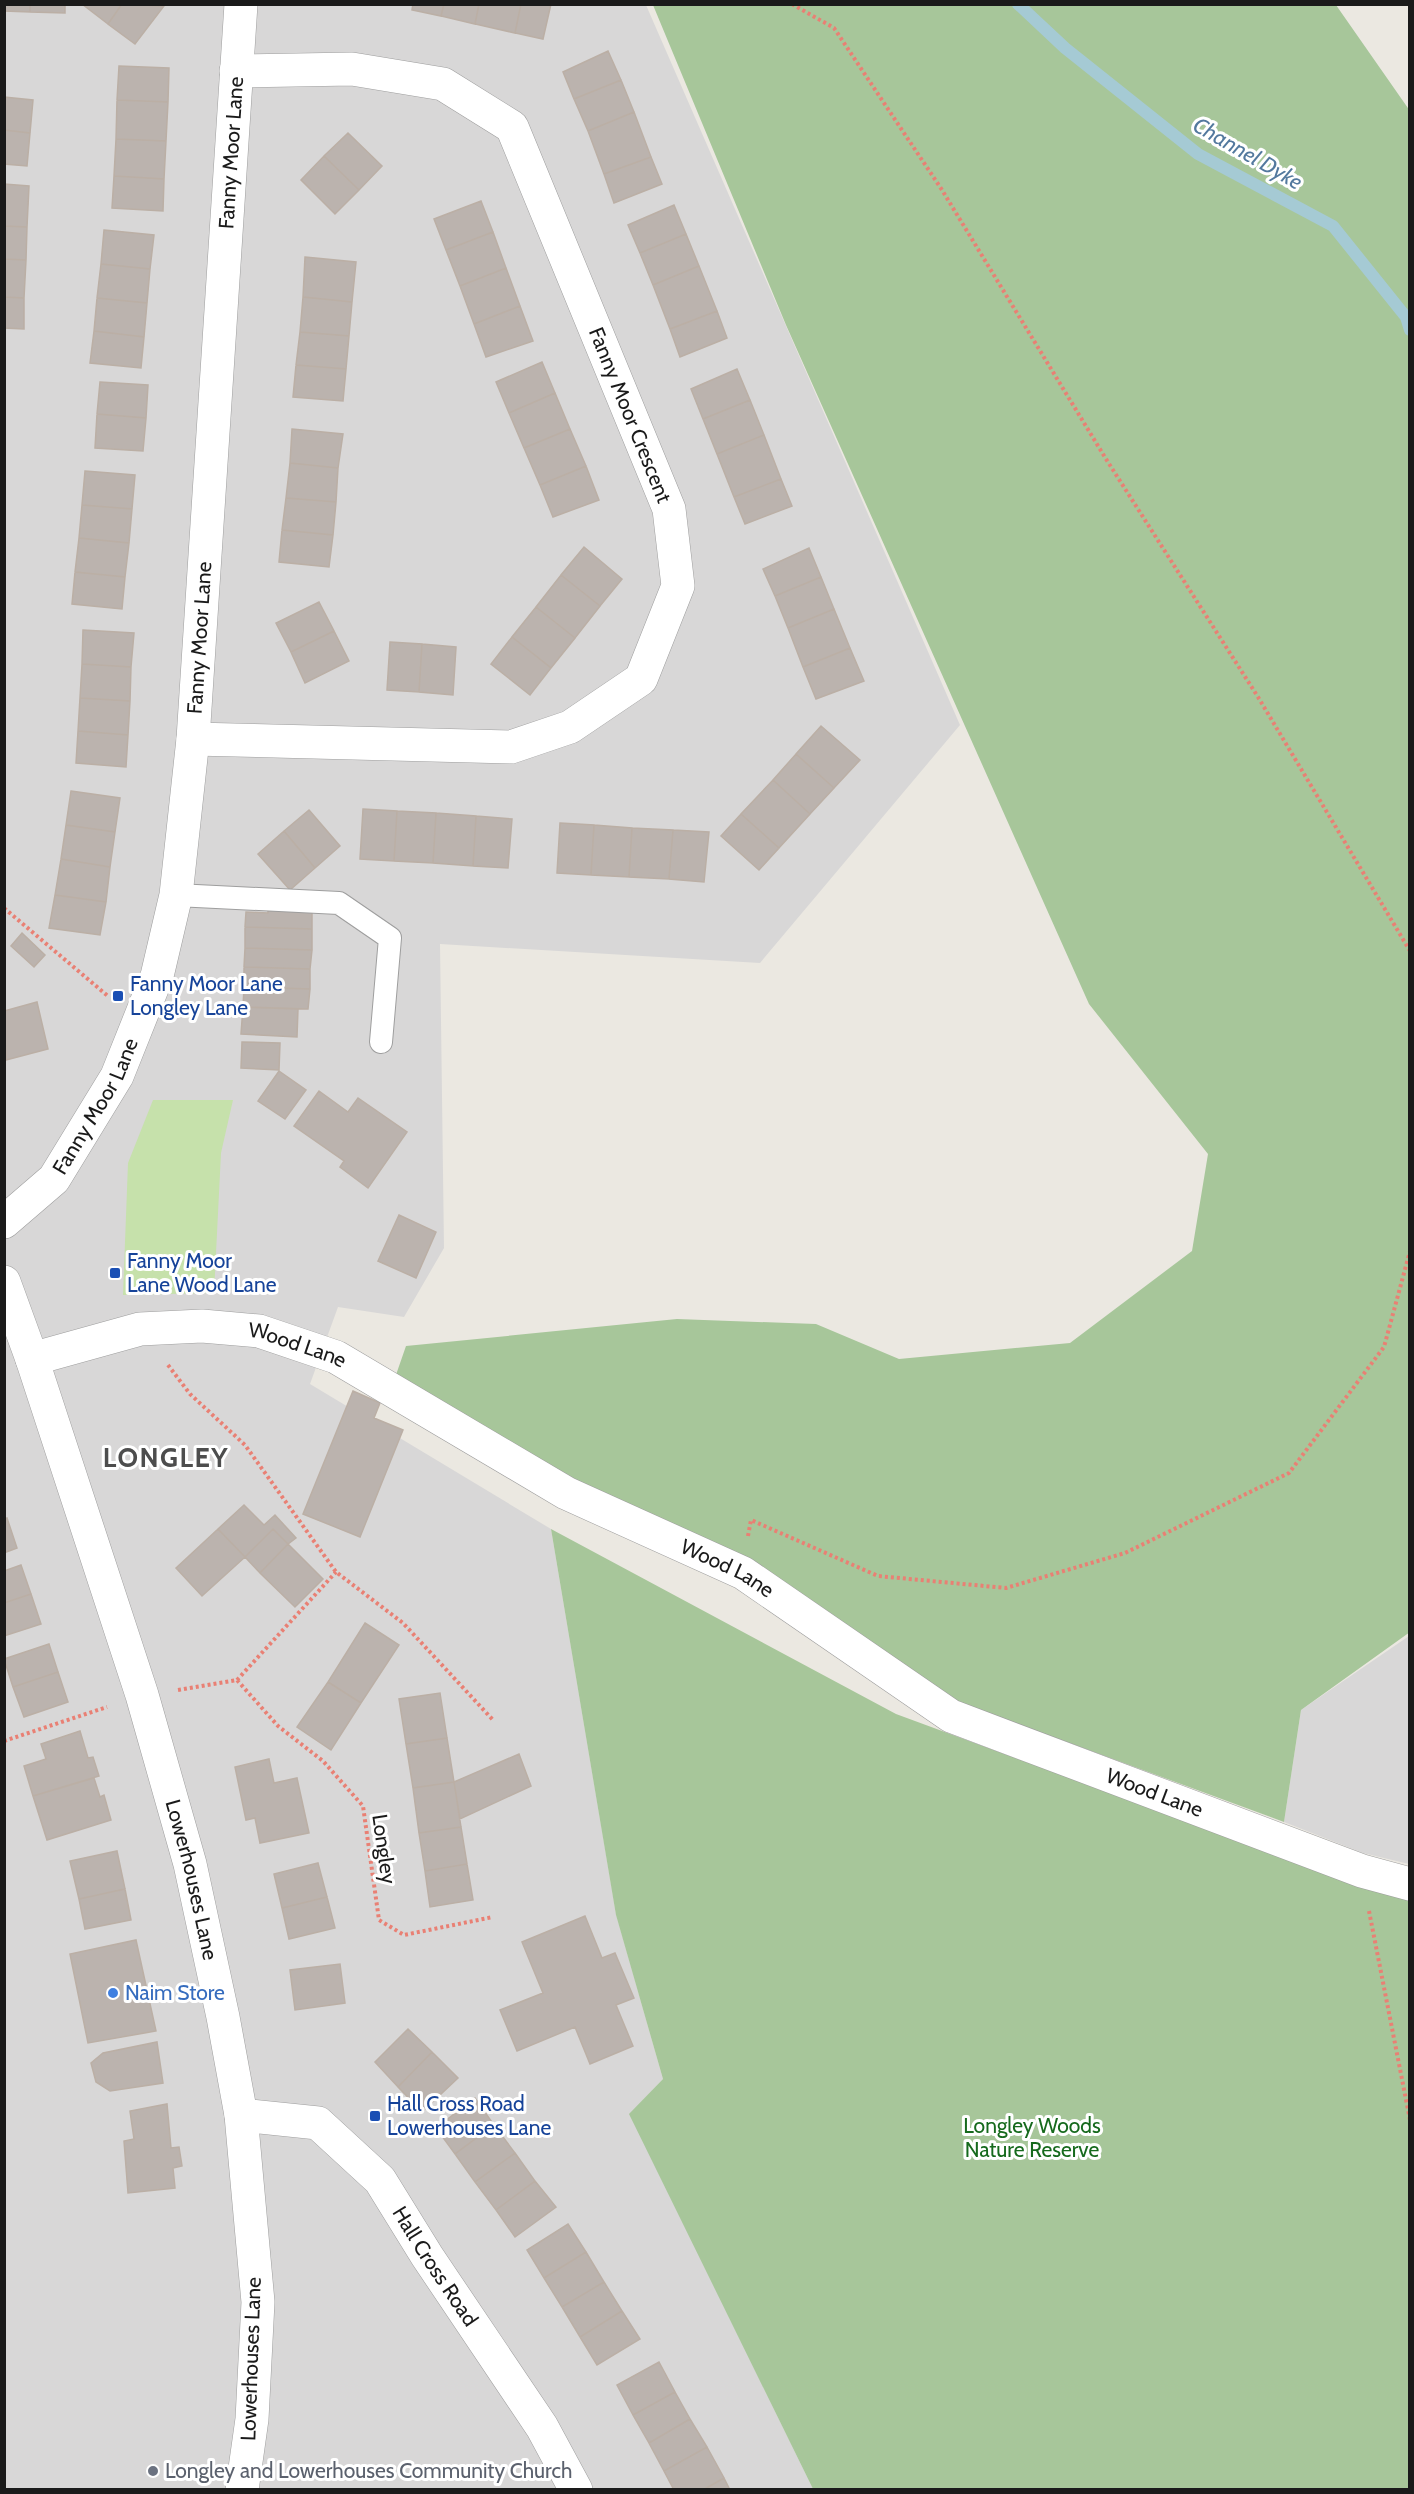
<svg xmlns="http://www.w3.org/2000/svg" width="1414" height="2494" viewBox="0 0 1414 2494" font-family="Cabin,sans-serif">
<rect width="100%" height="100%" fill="#ebe8e1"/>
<path fill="#d8d7d7" d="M5 5H646L960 725 760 963 440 944 444 1248 404 1317 338 1307 310 1384 551 1529 616 1914 663 2079 630 2114 813 2489 5 2490Z
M1409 1636V1864L1363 1853 1284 1822 1301 1710Z"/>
<path fill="#c6e1ab" d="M153 1100H233L221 1153 214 1293 123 1295 128 1163Z"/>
<path fill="#a7c69a" d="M653 5H1336L1410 111V1632L1301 1710 1284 1822 934 1693 389 1395 406 1346 677 1319 816 1324 899 1359 1070 1343 1192 1251 1208 1154 1089 1004 786 325Z
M551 1529 896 1714 1249 1844 1409 1897V2489H813L629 2114 663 2079 616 1915Z"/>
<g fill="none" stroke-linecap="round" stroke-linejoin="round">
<path stroke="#a5cad4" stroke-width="12" d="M1018 4 1065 48 1198 154 1333 226 1406 317 1410 330"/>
</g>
<path fill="#bbb3ae" stroke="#bbafa5" stroke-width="1.5" d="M4 4H30V12L4 11Z
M30 4H65V13L30 12Z
M82 4H122L108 24Z
M122 4 164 6 135 44 108 24Z
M413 4H444L441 16 412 10Z
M444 4H479L475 24 441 16Z
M479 4H521L515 33 475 24Z
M521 4H551L543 39 515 33Z
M608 51 621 80 574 99 563 72Z
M119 66 169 68 168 102 117 100Z
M621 80 634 112 588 131 574 99Z
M4 97 33 100 30 133 4 130Z
M117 100 168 102 166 141 116 139Z
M634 112 651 157 604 174 588 131Z
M4 130 30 133 27 166 4 164Z
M348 133 382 166 359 190 324 156Z
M116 139 166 141 164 179 114 176Z
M324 156 359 190 335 214 301 180Z
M651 157 662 184 614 203 604 174Z
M114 176 164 179 163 211 112 208Z
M4 184 29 186 27 227 4 226Z
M481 201 493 232 446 250 434 219Z
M674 205 686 234 640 253 628 225Z
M4 226 27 227 26 260 4 259Z
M104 230 154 235 150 269 101 264Z
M493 232 506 268 460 286 446 250Z
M686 234 699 266 653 285 640 253Z
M305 257 356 262 352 302 303 297Z
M4 259 26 260 24 298 4 297Z
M101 264 150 269 147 303 97 298Z
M699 266 717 311 670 329 653 285Z
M506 268 520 306 474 324 460 286Z
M4 297 24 298V329L4 328Z
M303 297 352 302 349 336 300 332Z
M97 298 147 303 144 337 94 331Z
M520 306 533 341 486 357 474 324Z
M717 311 727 338 680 357 670 329Z
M94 331 144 337 141 368 90 363Z
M300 332 349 336 346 369 296 365Z
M542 362 555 393 509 413 496 382Z
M296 365 346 369 343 401 293 397Z
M737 369 750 400 703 419 691 389Z
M100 382 148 385 146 418 97 414Z
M555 393 570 429 524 448 509 413Z
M750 400 764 435 717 454 703 419Z
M97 414 146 418 143 451 95 448Z
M292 429 343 434 338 468 290 463Z
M570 429 586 466 540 485 524 448Z
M764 435 781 479 734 497 717 454Z
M290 463 338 468 336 502 286 498Z
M586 466 599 500 553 517 540 485Z
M85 471 135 475 132 509 82 505Z
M781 479 792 506 745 524 734 497Z
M286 498 336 502 333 535 282 530Z
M82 505 132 509 129 543 79 538Z
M282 530 333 535 329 567 279 562Z
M79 538 129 543 125 577 75 572Z
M584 547 622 579 600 606 561 575Z
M809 548 821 577 775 596 763 569Z
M75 572 125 577 122 609 72 604Z
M561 575 600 606 575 638 536 607Z
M821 577 834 609 788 628 775 596Z
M319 602 334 631 291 652 276 623Z
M536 607 575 638 551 668 512 637Z
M834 609 850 648 803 667 788 628Z
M83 630 134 633 131 667 82 664Z
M334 631 349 661 305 683 291 652Z
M512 637 551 668 530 695 491 664Z
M390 642 422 644 419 692 387 690Z
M422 644 456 647 453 695 419 692Z
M850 648 864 681 816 699 803 667Z
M82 664 131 667 130 701 80 698Z
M80 698 130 701 128 735 78 731Z
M821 726 860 760 834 788 796 754Z
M78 731 128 735 126 767 76 763Z
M796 754 834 788 810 814 773 780Z
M773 780 810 814 779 848 741 814Z
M71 791 120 798 115 832 66 825Z
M363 809 397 811 394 861 360 859Z
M309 810 340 846 315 868 284 831Z
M397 811 436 813 433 863 394 861Z
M436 813 476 816 473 866 433 863Z
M741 814 779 848 759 870 721 836Z
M476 816 512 819 508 868 473 866Z
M560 823 594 825 591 875 557 873Z
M66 825 115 832 110 867 61 859Z
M594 825 632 828 629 877 591 875Z
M632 828 673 830 669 879 629 877Z
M673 830 709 832 704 882 669 879Z
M284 831 315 868 290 890 258 854Z
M61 859 110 867 106 902 55 895Z
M55 895 106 902 100 935 49 928Z
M268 906H312V929L245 927 246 912 268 913Z
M245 927 312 929V950L245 948Z
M22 933 45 955 34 967 11 946Z
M245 948 312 950 310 969 244 967Z
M244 967 310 969V989L244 987Z
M244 987 310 989 308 1009 243 1007Z
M37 1002 48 1049 6 1060 4 1011Z
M243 1007 298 1009 297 1037 241 1034Z
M242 1042 280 1043 279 1070 241 1068Z
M279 1071 306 1090 285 1119 258 1101Z
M319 1091 348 1112 358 1098 407 1132 368 1188 340 1167 344 1161 294 1126Z
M399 1215 436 1232 416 1278 378 1261Z
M353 1391 380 1403 374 1418 403 1430 360 1537 303 1514Z
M244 1505 264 1525 275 1515 296 1538 288 1544 273 1529 245 1557 218 1529Z
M7 1518 17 1548 4 1553V1519Z
M218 1529 245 1557 202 1596 176 1568Z
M273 1529 288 1544 260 1573 245 1557Z
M288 1544 323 1579 295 1607 260 1573Z
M21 1565 31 1594 4 1603V1571Z
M31 1594 41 1624 4 1636V1603Z
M365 1623 399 1645 361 1703 328 1682Z
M49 1644 58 1672 13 1687 4 1659Z
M58 1672 68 1702 24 1717 13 1687Z
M328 1682 361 1703 331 1750 297 1727Z
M440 1693 447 1738 406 1744 399 1699Z
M80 1731 88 1758 93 1757 99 1776 33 1796 24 1766 46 1759 41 1744Z
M447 1738 454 1782 413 1788 406 1744Z
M519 1754 531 1786 460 1819 454 1782Z
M269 1759 274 1783 297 1778 309 1833 260 1843 255 1818 246 1820 235 1767Z
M94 1778 100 1797 104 1795 111 1820 47 1840 33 1796Z
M454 1782 461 1827 419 1833 413 1788Z
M461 1827 467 1864 425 1871 419 1833Z
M117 1851 125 1889 79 1899 70 1861Z
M318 1863 327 1897 282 1908 274 1874Z
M467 1864 473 1900 430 1907 425 1871Z
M125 1889 131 1920 85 1929 79 1899Z
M327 1897 335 1928 289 1939 282 1908Z
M585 1916 602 1958 615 1953 634 1998 616 2005 633 2046 590 2064 575 2027 517 2051 500 2010 543 1993 522 1942Z
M136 1940 156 2031 88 2043 70 1954Z
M340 1964 345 2003 295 2010 290 1970Z
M408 2029 432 2052 398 2087 375 2062Z
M157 2042 163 2083 110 2091 96 2082 91 2063 103 2053Z
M432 2052 458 2078 422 2112 398 2087Z
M475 2098 494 2125 455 2154 436 2128Z
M167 2104 171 2148 179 2147 182 2166 173 2168 175 2188 128 2193 124 2141 134 2139 130 2111Z
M494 2125 515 2153 475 2182 455 2154Z
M515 2153 535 2181 496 2210 475 2182Z
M535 2181 556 2207 515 2237 496 2210Z
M568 2224 586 2252 544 2278 527 2250Z
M586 2252 604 2282 562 2307 544 2278Z
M604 2282 622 2311 580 2337 562 2307Z
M622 2311 640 2339 597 2365 580 2337Z
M659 2362 675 2392 633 2415 617 2385Z
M675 2392 690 2419 649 2443 633 2415Z
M690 2419 707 2447 664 2471 649 2443Z
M707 2447 724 2478 703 2490H674L664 2471Z
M724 2478 730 2490H703Z"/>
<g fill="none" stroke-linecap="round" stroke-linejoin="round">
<defs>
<path id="lane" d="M176 895 339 903 390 938 381 1042"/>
<g id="street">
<path d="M193 739 511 747 570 727 641 679 678 586 669 509 512 127 443 84 352 69 236 71"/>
<path id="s1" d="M4 1222 54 1179 117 1076 157 976 176 895 193 739 241 4"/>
<path id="s2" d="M4 1282 32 1359 142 1695 190 1864 223 2017 241 2115 258 2302 252 2419 242 2490"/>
<path id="s3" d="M32 1359 140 1329 202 1326 259 1331 336 1357 566 1493 743 1573 951 1716 1362 1871 1410 1884"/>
<path id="s4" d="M241 2115 318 2123 380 2180 427 2256 542 2427 576 2490"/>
</g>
</defs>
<use href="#lane" stroke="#9e9e9e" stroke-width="24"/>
<use href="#street" stroke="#9e9e9e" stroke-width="34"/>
<path stroke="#e98074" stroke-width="4" stroke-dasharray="3 3" stroke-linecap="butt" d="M792 4 834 28 942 190 1106 459 1258 697 1410 951
M4 908 109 997
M168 1365 190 1394 245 1445 336 1572 403 1623 493 1720
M748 1536 751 1520 878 1576 1006 1588 1125 1553 1289 1473 1384 1347 1410 1251
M237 1680 336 1572
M178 1690 237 1680 278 1726 323 1761 363 1806 379 1920 404 1935 493 1917
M4 1741 107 1707
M1369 1911 1410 2120"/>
<use href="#lane" stroke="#fff" stroke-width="22"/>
<use href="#street" stroke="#fff" stroke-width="33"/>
</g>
<g fill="#1a4fb4" stroke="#fff" stroke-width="2">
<rect x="112" y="990" width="12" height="12" rx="3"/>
<rect x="109" y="1267" width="12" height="12" rx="3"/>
<rect x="369" y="2110" width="12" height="12" rx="3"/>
</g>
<circle fill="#3f7fe0" stroke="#fff" stroke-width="2" cx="113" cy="1993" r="6"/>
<circle fill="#6b7280" stroke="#fff" stroke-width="2" cx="153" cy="2471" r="6"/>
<g text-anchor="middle" stroke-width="6" stroke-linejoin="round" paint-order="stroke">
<g font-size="21" fill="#1a1a1a" stroke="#fff">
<text dy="7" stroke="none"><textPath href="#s1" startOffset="1122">Fanny Moor Lane</textPath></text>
<text transform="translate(630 415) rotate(68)" y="7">Fanny Moor Crescent</text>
<text dy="7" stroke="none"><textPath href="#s1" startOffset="636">Fanny Moor Lane</textPath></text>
<text dy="7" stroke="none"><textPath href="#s1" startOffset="150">Fanny Moor Lane</textPath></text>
<text dy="7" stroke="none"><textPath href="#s3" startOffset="272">Wood Lane</textPath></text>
<text dy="7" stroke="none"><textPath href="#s3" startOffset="758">Wood Lane</textPath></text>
<text dy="7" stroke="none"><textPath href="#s3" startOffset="1244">Wood Lane</textPath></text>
<text transform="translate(384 1849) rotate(82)" y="7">Longley</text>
<text dy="7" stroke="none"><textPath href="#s2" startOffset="627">Lowerhouses Lane</textPath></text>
<text dy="7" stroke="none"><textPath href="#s4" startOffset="264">Hall Cross Road</textPath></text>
<text transform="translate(251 2359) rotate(-88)" y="7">Lowerhouses Lane</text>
</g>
<g font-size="21" fill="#164399" stroke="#fff" text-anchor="start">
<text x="130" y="991">Fanny Moor Lane<tspan x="130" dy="24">Longley Lane</tspan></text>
<text x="127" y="1268">Fanny Moor<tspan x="127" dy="24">Lane Wood Lane</tspan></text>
<text x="387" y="2111">Hall Cross Road<tspan x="387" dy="24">Lowerhouses Lane</tspan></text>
</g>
<g font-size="21" fill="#366cbe" stroke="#fff" text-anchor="start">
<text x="125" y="2000">Naim Store</text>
</g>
<g font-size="21" fill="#166a1d" stroke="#fff">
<text x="1032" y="2133">Longley Woods<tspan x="1032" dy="24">Nature Reserve</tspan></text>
</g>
<g font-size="21" fill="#5b616d" stroke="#fff" text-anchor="start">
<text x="165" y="2478">Longley and Lowerhouses Community Church</text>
</g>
<g font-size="22" font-style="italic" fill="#53799e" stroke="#fff">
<text transform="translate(1248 153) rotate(30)" y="8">Channel Dyke</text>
</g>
<g font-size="27" font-weight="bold" letter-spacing="1.5" fill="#4d4d4d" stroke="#fff">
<text x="166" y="1467">LONGLEY</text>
</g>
</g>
<rect width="1414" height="2494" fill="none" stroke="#1a1a1a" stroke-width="12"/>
</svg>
